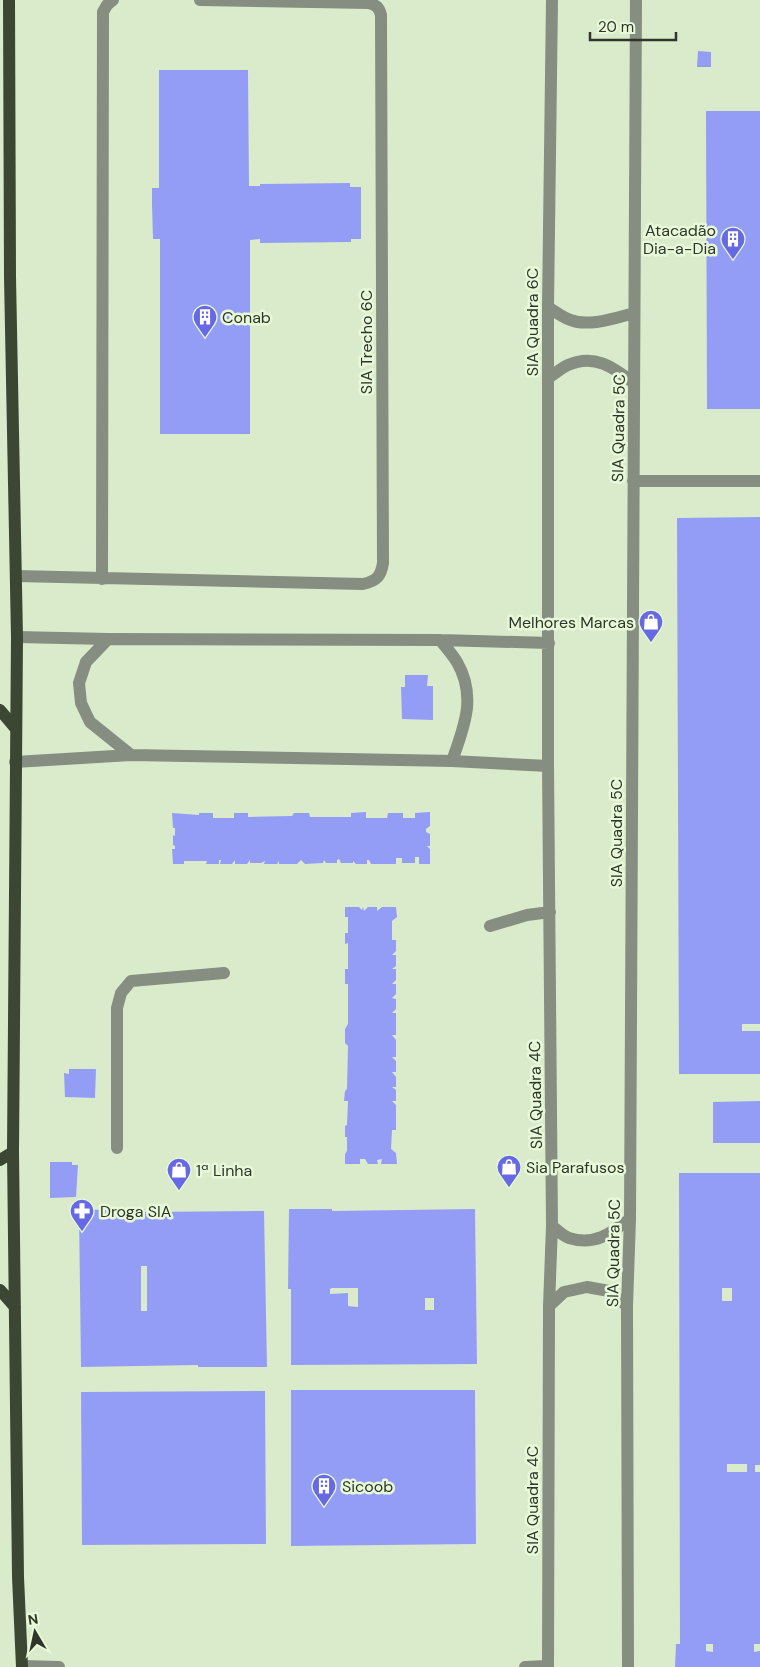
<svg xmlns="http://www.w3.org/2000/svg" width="760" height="1667" viewBox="0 0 760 1667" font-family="'DM Sans',sans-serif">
<rect width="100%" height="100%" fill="#daebcc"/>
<path fill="#949df5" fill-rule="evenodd" d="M698 51 711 52V67H697Z
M159 70H248L249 186H260V184L350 183V187H361V239H351V242L260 243V239L250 240V434H160V239H153L152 205V188H159Z
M706 111H760V409H707Z
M760 517V1024H742V1031H760V1074H679L677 518Z
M405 675H428L427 686H433V720L402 719 401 687H405Z
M366 812V818H387L388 813H403V818H415V813L430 812V826L426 829V832L430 834V846H427L430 849V864H419V857H415V863H402V858H396V864H371L369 860H367V864H356L353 861V863H341L339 859 337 860V863H326L324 860 323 863 305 864 301 860 297 864H279V861L277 864H264L265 861 261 863H250V860L247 864H235V860L232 864H220L221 860H219V864H206L207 861H184V864H173L172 849H175V846L173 845V835L175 836V828H173L172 813 199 815V813H213V818H234V813H248V817L292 816 294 813H309L310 817H351V813Z
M345 907H359L362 910 363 907 364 911 368 907H377V911L382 907H396L397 917 392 921V940H396V951L392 955H396V966L392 969H396V980L392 984H396V994L392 998 396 999V1009L392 1013H396V1035H392L396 1040V1057H392L396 1061V1072H392L396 1077V1087H392L396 1090V1101H392L396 1105V1130H392L391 1149 396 1153 397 1164H381L382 1159 377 1160 378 1164H368L365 1159H360V1164H345V1154L347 1151V1137H345V1126L347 1125 348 1101H344L345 1091 347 1089 348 1046 345 1043V1029L348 1024V984H345V969H348V943L345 944V933H348V917H345Z
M69 1069H96L95 1098 65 1097 64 1073 69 1074Z
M760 1101V1143H713V1102Z
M50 1162H72V1165H78L76 1197 50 1198Z
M679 1173H760V1465H755V1472H760V1644H754V1652L760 1651V1667H675L676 1644H680ZM722 1288H732V1301H722ZM727 1464H747V1472H727ZM706 1644H713V1652L706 1651Z
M145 1209V1212L264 1211 267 1367H198V1365L81 1367 79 1210ZM141 1266H147V1311H141Z
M289 1209H332V1211L475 1209 477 1364 291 1365V1289H288ZM332 1288H358V1307L348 1306V1293L330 1294V1289ZM425 1298H434V1310H425Z
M291 1390H475L476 1544 291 1546Z
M265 1391 266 1544 82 1545 81 1392Z"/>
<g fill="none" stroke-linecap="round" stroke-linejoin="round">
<path stroke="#868d81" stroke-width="12" d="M548 307C554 311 561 316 568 319 587 328 615 318 634 313
M548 378C555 374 561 368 568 365 595 353 614 368 634 383
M633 481H760
M16 576 363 584C377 581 381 576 383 563L381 15C379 7 376 5 369 3L200 0
M102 579 103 12 107 5 113 0
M17 637 108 639 440 640 549 643
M108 639 86 662 79 683 81 703 90 722 131 755
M440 640C446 647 452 654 457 662 477 697 464 727 452 761
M15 762 131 755 452 761 548 766
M490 926 527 915 550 912
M117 1148V1008L121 993 131 981 224 973
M552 1226C557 1230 563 1236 569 1238 594 1246 610 1234 630 1219
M549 1306 564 1292 587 1287 609 1291 627 1306
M22 1666 59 1667
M525 1667 548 1666
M548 1667 549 1306 552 1226 548 766V307L552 0
M628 1667 627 1306 630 1219 636 0"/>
<path stroke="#3b4732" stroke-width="12" d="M9 0 10 277 17 637 13 1152 18 1577 22 1667
M0 710 16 729
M0 1160 13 1152
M0 1290 15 1307"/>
</g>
<defs>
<symbol id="building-pin" viewBox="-11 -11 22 30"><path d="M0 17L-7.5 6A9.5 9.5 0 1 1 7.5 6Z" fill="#6669e3" stroke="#e7f9d9"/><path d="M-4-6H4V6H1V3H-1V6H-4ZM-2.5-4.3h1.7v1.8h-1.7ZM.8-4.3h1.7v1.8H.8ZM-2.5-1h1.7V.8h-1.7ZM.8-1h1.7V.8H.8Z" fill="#fff"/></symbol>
<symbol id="shop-pin" viewBox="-11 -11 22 30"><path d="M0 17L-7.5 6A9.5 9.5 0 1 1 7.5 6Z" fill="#6669e3" stroke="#e7f9d9"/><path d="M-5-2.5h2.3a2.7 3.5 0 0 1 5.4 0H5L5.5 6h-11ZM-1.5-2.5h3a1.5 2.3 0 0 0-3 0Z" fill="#fff"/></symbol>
<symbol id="pharmacy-pin" viewBox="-11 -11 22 30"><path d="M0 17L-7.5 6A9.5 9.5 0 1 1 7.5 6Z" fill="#6669e3" stroke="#e7f9d9"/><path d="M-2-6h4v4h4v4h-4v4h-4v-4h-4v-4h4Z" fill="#fff"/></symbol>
</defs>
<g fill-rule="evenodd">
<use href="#building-pin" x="719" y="225" width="28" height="38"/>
<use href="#building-pin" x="191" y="303" width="28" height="38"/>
<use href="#shop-pin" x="637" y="608" width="28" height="38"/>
<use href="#shop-pin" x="495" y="1153" width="28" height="38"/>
<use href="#shop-pin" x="165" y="1156" width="28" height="38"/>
<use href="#pharmacy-pin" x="68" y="1197" width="28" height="38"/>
<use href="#building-pin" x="310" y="1472" width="28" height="38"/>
</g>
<g text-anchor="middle" stroke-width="5" stroke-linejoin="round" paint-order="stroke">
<g font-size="16" fill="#2f3629" stroke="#e7f9d9" text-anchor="start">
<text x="716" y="236" text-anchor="end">Atacadão<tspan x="716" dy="18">Dia-a-Dia</tspan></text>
<text x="222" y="323">Conab</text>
<text x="634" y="628" text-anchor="end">Melhores Marcas</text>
<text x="526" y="1173">Sia Parafusos</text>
<text x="196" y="1176">1ª Linha</text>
<text x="100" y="1217">Droga SIA</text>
<text x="342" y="1492">Sicoob</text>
</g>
<g font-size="16" fill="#2f3629" stroke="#e7f9d9">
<text transform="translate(532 322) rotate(-90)" y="6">SIA Quadra 6C</text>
<text transform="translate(366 342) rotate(-90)" y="6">SIA Trecho 6C</text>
<text transform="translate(618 428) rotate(-89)" y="6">SIA Quadra 5C</text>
<text transform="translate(616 833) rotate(-90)" y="6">SIA Quadra 5C</text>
<text transform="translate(535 1095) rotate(-91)" y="6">SIA Quadra 4C</text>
<text transform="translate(613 1253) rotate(-89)" y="6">SIA Quadra 5C</text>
<text transform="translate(532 1500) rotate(-90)" y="6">SIA Quadra 4C</text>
</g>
</g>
<g transform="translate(35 1632) rotate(351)" stroke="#e7f9d9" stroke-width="4" paint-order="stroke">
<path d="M0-4L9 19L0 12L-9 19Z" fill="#2f3629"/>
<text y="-8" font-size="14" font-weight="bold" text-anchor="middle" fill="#2f3629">N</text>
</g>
<path d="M590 32v8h86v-8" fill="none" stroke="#2f3629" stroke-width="2.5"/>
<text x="598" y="32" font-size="15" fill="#2f3629" stroke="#e7f9d9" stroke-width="4" paint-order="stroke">20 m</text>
</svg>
